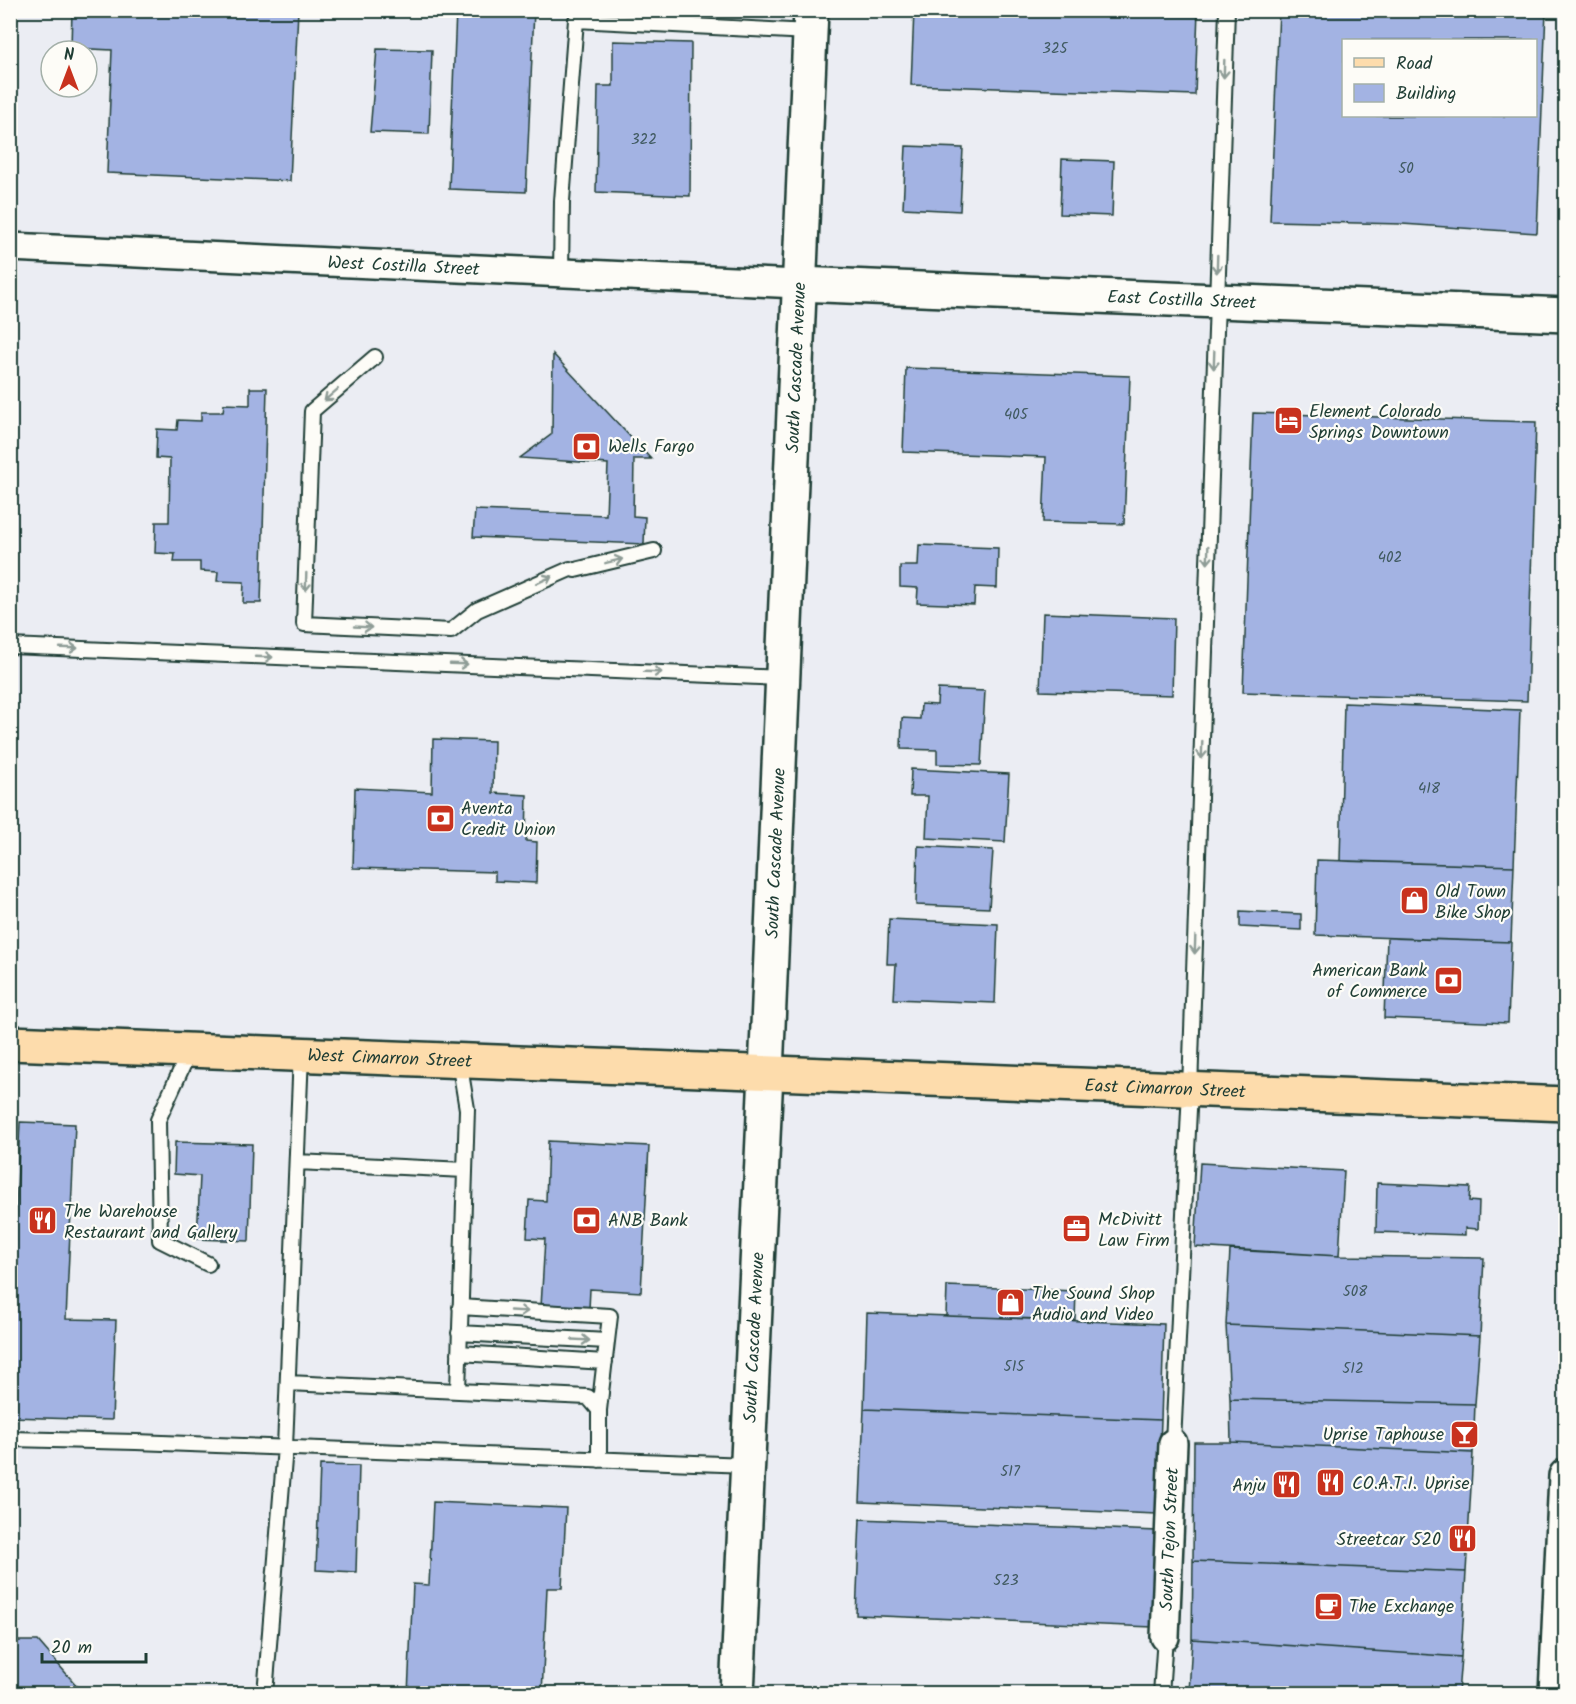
<svg xmlns="http://www.w3.org/2000/svg" width="1576" height="1704" viewBox="0 0 1576 1704" font-family="Kalam,sans-serif">
<rect width="100%" height="100%" fill="#ebedf3"/>
<filter id="ink" filterUnits="userSpaceOnUse"><feTurbulence type="fractalNoise" baseFrequency=".0167" numOctaves="2"/><feDisplacementMap in="SourceGraphic" scale="12" xChannelSelector="R" yChannelSelector="G"/><feConvolveMatrix kernelMatrix="1 2 1 2 8 2 1 2 1" color-interpolation-filters="sRGB"/></filter>
<g filter="url(#ink)">
<path fill="#a3b3e3" stroke="#1f3d34" stroke-width="1.5" fill-rule="evenodd" d="M72 10H298L290 181 107 173 112 50 71 48Z
M456 10H534L526 192 449 189Z
M605 10H677V18L605 15Z
M914 10H1198L1195 95 911 85Z
M1279 10H1546L1537 233 1402 224 1270 221ZM1344 40H1536V116H1344Z
M613 41 691 43 690 196 596 192 598 86H613Z
M377 49 432 50 429 134 370 132Z
M906 146 963 148 960 211 903 208Z
M1062 159 1114 161 1112 216 1060 214Z
M553 354 651 459H634L633 516 645 517 644 544 473 537 475 510 606 515 608 464 520 458 552 434Z
M906 368 1130 376 1124 524 1043 522 1046 457 903 452Z
M250 388H267L261 603H243L244 582 217 581 218 572 200 571V562H174L175 554 155 553 156 522H169L170 459 156 458 157 429 177 430 178 420 201 421V412H223L224 404 250 405Z
M1253 413 1536 422 1527 701 1243 692Z
M919 545 998 548 997 588 975 587 974 605 917 603 918 588 900 587V566H918Z
M1043 613 1174 618 1172 695 1040 691Z
M938 689 985 691 981 765 937 764V750L901 749 902 718 920 719 921 704 937 705Z
M1344 703 1520 710 1514 866 1340 861Z
M433 739 494 741 493 793 527 795 526 841 537 842 536 883 495 881V872L353 868 355 788 432 792Z
M911 769 1009 774 1005 842 926 838 928 796H910Z
M918 846 993 850 989 908 916 905Z
M1317 860 1514 866 1511 942 1315 935Z
M1240 911 1301 914V930L1240 927Z
M889 919 998 924 995 1003 894 999 896 964H887Z
M1387 938 1511 942 1508 1023 1384 1018Z
M20 1122 75 1124 66 1319 116 1320 112 1420 10 1417V1346Z
M548 1141 649 1146 641 1292 590 1289 589 1309 541 1307 545 1239 527 1238 529 1200 546 1201Z
M175 1142 252 1144 249 1241 197 1239 200 1176 174 1174Z
M1200 1163 1344 1171 1339 1256 1195 1247Z
M1377 1183 1470 1187 1469 1201 1479 1202 1478 1229 1465 1228V1235L1376 1232Z
M1230 1250 1339 1256 1484 1258 1480 1336 1226 1325Z
M947 1286 1076 1291 1075 1320 946 1316Z
M867 1313 1164 1324 1161 1420 864 1409Z
M1226 1325 1480 1336 1475 1404 1230 1399Z
M1230 1399 1475 1404 1473 1453 1231 1442Z
M864 1409 1161 1420 1157 1514 860 1502Z
M1194 1442H1231L1473 1453 1466 1572 1193 1561Z
M320 1465 359 1466 356 1572 316 1570Z
M433 1502 566 1508 562 1588H547L542 1694H408L413 1584 429 1585Z
M860 1519 1157 1531 1153 1627 856 1615Z
M1193 1561 1466 1572 1461 1657 1192 1639Z
M1192 1639 1461 1657 1458 1694H1189Z
M10 1641H38L84 1694H10Z"/>
<g fill="none" stroke-linecap="round" stroke-linejoin="round">
<defs>
<path id="service" d="M561 273 562 201 576 20 810 32
M375 357 312 411 304 624 451 631 477 610 570 569
M575 570 654 551
M10 646 782 678
M190 1050 158 1120 160 1240 208 1264
M297 1162 465 1170
M460 1307 610 1316 599 1410
M459 1333 607 1341
M459 1353 605 1362
M288 1383 588 1397 599 1410V1460
M458 1391 467 1109 459 1061
M10 1439 136 1442 748 1465
M1173 1443 1190 1089 1227 10
M265 1694 285 1447 301 1054
M1161 1694 1165 1637"/>
<g id="minor">
<path id="s1" d="M10 247 798 284"/>
<path id="s2" d="M1165 1637 1173 1443"/>
</g>
<g id="tertiary">
<path id="s3" d="M798 284 1566 315"/>
<path id="s4" d="M737 1694 766 1073"/>
<path d="M1556 1694 1566 1476"/>
</g>
<g id="secondary">
<path id="s5" d="M766 1073 811 10"/>
</g>
<g id="primary">
<path id="s6" d="M10 1043 1566 1104"/>
</g>
</defs>
<use href="#service" stroke="#1f3d34" stroke-width="18"/>
<use href="#minor" stroke="#1f3d34" stroke-width="32"/>
<use href="#tertiary" stroke="#1f3d34" stroke-width="38"/>
<use href="#secondary" stroke="#1f3d34" stroke-width="38"/>
<use href="#primary" stroke="#1f3d34" stroke-width="38"/>
<use href="#service" stroke="#fdfcf7" stroke-width="14"/>
<use href="#minor" stroke="#fdfcf7" stroke-width="27"/>
<use href="#tertiary" stroke="#fdfcf7" stroke-width="33"/>
<use href="#secondary" stroke="#fdfcf7" stroke-width="33"/>
<use href="#primary" stroke="#fddcac" stroke-width="33"/>
</g>
<defs><path id="oneway-shaft" d="M-6 0H5M1.5-3L5.5 0L1.5 3" fill="none" stroke-width="1.6" stroke-linecap="round" stroke-linejoin="round" transform="scale(1.5)"/></defs>
<g stroke="#8e9c96">
<use href="#oneway-shaft" transform="translate(1224 69) rotate(92)"/>
<use href="#oneway-shaft" transform="translate(1217 264) rotate(92)"/>
<use href="#oneway-shaft" transform="translate(1214 360) rotate(92)"/>
<use href="#oneway-shaft" transform="translate(331 395) rotate(139)"/>
<use href="#oneway-shaft" transform="translate(1208 555) rotate(92)"/>
<use href="#oneway-shaft" transform="translate(614 561) rotate(-14)"/>
<use href="#oneway-shaft" transform="translate(544 580) rotate(-25)"/>
<use href="#oneway-shaft" transform="translate(306 582) rotate(92)"/>
<use href="#oneway-shaft" transform="translate(363 627) rotate(3)"/>
<use href="#oneway-shaft" transform="translate(69 648) rotate(2)"/>
<use href="#oneway-shaft" transform="translate(264 657) rotate(2)"/>
<use href="#oneway-shaft" transform="translate(459 664) rotate(2)"/>
<use href="#oneway-shaft" transform="translate(653 672) rotate(2)"/>
<use href="#oneway-shaft" transform="translate(1202 750) rotate(92)"/>
<use href="#oneway-shaft" transform="translate(1195 945) rotate(92)"/>
<use href="#oneway-shaft" transform="translate(519 1311) rotate(3)"/>
<use href="#oneway-shaft" transform="translate(581 1340) rotate(3)"/>
</g>
</g>
<defs>
<symbol id="hotel-square" viewBox="-11 -11 22 22"><rect x="-9" y="-9" width="18" height="18" rx="4" fill="#c8321e" stroke="#fdfcf7"/><path d="M-6-4.5h1.5V1H6V5H4.5V3h-9V5H-6ZM-4 0a1.8 1.8 0 1 1 3.6 0ZM.5 0V-2.5h3Q6-2.5 6 0Z" fill="#fff"/></symbol>
<symbol id="bank-square" viewBox="-11 -11 22 22"><rect x="-9" y="-9" width="18" height="18" rx="4" fill="#c8321e" stroke="#fdfcf7"/><path d="M-6-4H6V4H-6ZM0-2.3a2.3 2.3 0 1 0 0 4.6a2.3 2.3 0 1 0 0-4.6Z" fill="#fff"/></symbol>
<symbol id="shop-square" viewBox="-11 -11 22 22"><rect x="-9" y="-9" width="18" height="18" rx="4" fill="#c8321e" stroke="#fdfcf7"/><path d="M-5-2.5h2.3a2.7 3.5 0 0 1 5.4 0H5L5.5 6h-11ZM-1.5-2.5h3a1.5 2.3 0 0 0-3 0Z" fill="#fff"/></symbol>
<symbol id="restaurant-square" viewBox="-11 -11 22 22"><rect x="-9" y="-9" width="18" height="18" rx="4" fill="#c8321e" stroke="#fdfcf7"/><path d="M-5-6h1v4h1v-4h1v4h1v-4h1v5L-1.5 .5V6h-2V.5L-5-1ZM5-6V6H3V1.5H1.5Q1.5-4 5-6Z" fill="#fff"/></symbol>
<symbol id="office-square" viewBox="-11 -11 22 22"><rect x="-9" y="-9" width="18" height="18" rx="4" fill="#c8321e" stroke="#fdfcf7"/><path d="M-6-3h4V-5.5h4V-3h4V5H-6ZM-1-4.5V-3h2v-1.5ZM-6 0V1H6V0Z" fill="#fff"/></symbol>
<symbol id="bar-square" viewBox="-11 -11 22 22"><rect x="-9" y="-9" width="18" height="18" rx="4" fill="#c8321e" stroke="#fdfcf7"/><path d="M-6-5H6L.8 .8V4.5H3.5V6h-7V4.5H-.8V.8Z" fill="#fff"/></symbol>
<symbol id="cafe-square" viewBox="-11 -11 22 22"><rect x="-9" y="-9" width="18" height="18" rx="4" fill="#c8321e" stroke="#fdfcf7"/><path d="M-5.5-4.5H6V0H3Q3 3.5 0 3.5H-2.5Q-5.5 3.5-5.5 0ZM3-3.2v2h1.7v-2ZM-6 4.5H4V6H-6Z" fill="#fff"/></symbol>
</defs>
<g fill-rule="evenodd">
<use href="#hotel-square" x="1272" y="404" width="33" height="33"/>
<use href="#bank-square" x="570" y="430" width="33" height="33"/>
<use href="#bank-square" x="424" y="802" width="33" height="33"/>
<use href="#shop-square" x="1398" y="884" width="33" height="33"/>
<use href="#bank-square" x="1432" y="964" width="33" height="33"/>
<use href="#bank-square" x="570" y="1204" width="33" height="33"/>
<use href="#restaurant-square" x="26" y="1204" width="33" height="33"/>
<use href="#office-square" x="1060" y="1212" width="33" height="33"/>
<use href="#shop-square" x="994" y="1286" width="33" height="33"/>
<use href="#bar-square" x="1448" y="1418" width="33" height="33"/>
<use href="#restaurant-square" x="1314" y="1466" width="33" height="33"/>
<use href="#restaurant-square" x="1270" y="1468" width="33" height="33"/>
<use href="#restaurant-square" x="1446" y="1522" width="33" height="33"/>
<use href="#cafe-square" x="1312" y="1590" width="33" height="33"/>
</g>
<g text-anchor="middle" stroke-width="4.5" stroke-linejoin="round" paint-order="stroke">
<g font-size="15" fill="#405a60">
<text x="1055" y="53">325</text>
<text x="644" y="144">322</text>
<text x="1406" y="173">50</text>
<text x="1016" y="419">405</text>
<text x="1390" y="562">402</text>
<text x="1429" y="793">418</text>
<text x="1355" y="1296">508</text>
<text x="1014" y="1371">515</text>
<text x="1353" y="1373">512</text>
<text x="1010" y="1476">517</text>
<text x="1006" y="1585">523</text>
</g>
<g font-size="18" fill="#1f3d34" stroke="#fdfcf7">
<text dy="6" stroke="none"><textPath href="#s1" startOffset="394">West Costilla Street</textPath></text>
<text dy="6" stroke="none"><textPath href="#s3" startOffset="384">East Costilla Street</textPath></text>
<text dy="6" stroke="none"><textPath href="#s5" startOffset="706">South Cascade Avenue</textPath></text>
<text dy="6" stroke="none"><textPath href="#s5" startOffset="220">South Cascade Avenue</textPath></text>
<text dy="6" stroke="none"><textPath href="#s6" startOffset="380">West Cimarron Street</textPath></text>
<text dy="6" stroke="none"><textPath href="#s6" startOffset="1156">East Cimarron Street</textPath></text>
<text dy="6" stroke="none"><textPath href="#s4" startOffset="357">South Cascade Avenue</textPath></text>
<text dy="6" stroke="none"><textPath href="#s2" startOffset="98">South Tejon Street</textPath></text>
</g>
<g font-size="18" fill="#1f3d34" stroke="#fdfcf7" text-anchor="start">
<text x="1309" y="417">Element Colorado<tspan x="1309" dy="21">Springs Downtown</tspan></text>
<text x="608" y="452">Wells Fargo</text>
<text x="461" y="814">Aventa<tspan x="461" dy="21">Credit Union</tspan></text>
<text x="1435" y="897">Old Town<tspan x="1435" dy="21">Bike Shop</tspan></text>
<text x="1427" y="976" text-anchor="end">American Bank<tspan x="1427" dy="21">of Commerce</tspan></text>
<text x="64" y="1217">The Warehouse<tspan x="64" dy="21">Restaurant and Gallery</tspan></text>
<text x="1098" y="1225">McDivitt<tspan x="1098" dy="21">Law Firm</tspan></text>
<text x="608" y="1226">ANB Bank</text>
<text x="1032" y="1299">The Sound Shop<tspan x="1032" dy="21">Audio and Video</tspan></text>
<text x="1444" y="1440" text-anchor="end">Uprise Taphouse</text>
<text x="1352" y="1489">CO.A.T.I. Uprise</text>
<text x="1266" y="1491" text-anchor="end">Anju</text>
<text x="1441" y="1545" text-anchor="end">Streetcar 520</text>
<text x="1349" y="1612">The Exchange</text>
</g>
</g>
<rect width="1576" height="1704" fill="none" stroke="#fdfcf7" stroke-width="36"/>
<rect x="18" y="18" width="1540" height="1668" fill="none" stroke="#1f3d34" stroke-width="2" filter="url(#ink)"/>
<rect x="1342" y="39" width="195" height="78" fill="#fdfcf7" stroke="#a4b0a9" stroke-width="1.5"/>
<rect x="1354" y="58" width="30" height="9" fill="#fddcac" stroke="#a4b0a9" stroke-width="1.5"/>
<text x="1396" y="69" font-size="18" fill="#1f3d34">Road</text>
<rect x="1354" y="84" width="30" height="18" fill="#a3b3e3" stroke="#a4b0a9" stroke-width="1.5"/>
<text x="1396" y="99" font-size="18" fill="#1f3d34">Building</text>
<g transform="translate(69 69)"><circle r="28" fill="#fdfcf7" stroke="#a4b0a9" stroke-width="1.5"/>
<path d="M0-4.5L10 22L0 15L-10 22Z" fill="#c8321e"/>
<text y="-9" font-size="16" font-weight="bold" text-anchor="middle" fill="#1f3d34">N</text>
</g>
<path d="M42 1653v9h104v-9" fill="none" stroke="#1f3d34" stroke-width="3"/>
<text x="51" y="1653" font-size="18" fill="#1f3d34" stroke="#fdfcf7" stroke-width="4.5" paint-order="stroke">20 m</text>
</svg>
